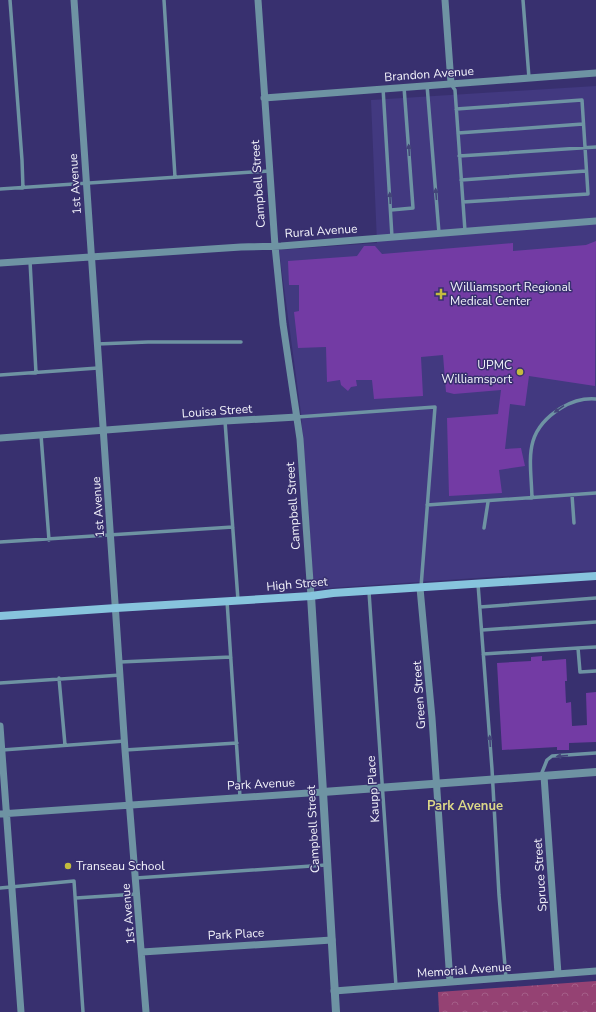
<svg xmlns="http://www.w3.org/2000/svg" width="596" height="1012" viewBox="0 0 596 1012" font-family="'Nunito Sans',sans-serif">
<defs>
<pattern id="park-crowns" width="20" height="18" patternUnits="userSpaceOnUse"><rect width="20" height="18" fill="#954273"/><path d="M2 6a3 3 0 1 1 6 0M12 15a3 3 0 1 1 6 0" fill="none" stroke="#a45e88"/></pattern>
</defs>
<rect width="100%" height="100%" fill="#38306f"/>
<path fill="#423980" d="M596 86V570L314 589 301 413 279 250 377 243 371 100Z"/>
<path fill="url(#park-crowns)" d="M596 981V1012H439L438 992Z"/>
<path fill="#733ba4" d="M596 241 595 386 529 376 525 406 510 404 505 449 521 448 525 466 499 470 502 493 449 496 447 418 498 414 501 390 454 394 446 392 443 355 421 357 423 396 374 399 372 380H356L357 386 351 387 348 391 341 385 340 380 327 382 326 347 298 348 294 312 299 311V285H289L288 261 357 256 364 246H375L382 254 513 243V251L586 245Z
M542 656V661L566 659 567 681H565L566 703 571 702 572 726 587 725 586 693 596 692V742L569 743V750H557V747L502 750 497 663 531 661V657Z"/>
<g fill="none" stroke-linecap="round" stroke-linejoin="round">
<path stroke="#6e93a3" stroke-width="3.5" d="M10 0 22 160 23 188
M164 0 175 177
M523 0 529 78
M451 84 455 90 465 231
M427 85 439 233
M383 88 392 237
M456 109 582 100 588 194 463 202
M458 133 583 124
M459 156 596 147
M461 180 586 171
M0 189 269 171
M391 210 413 208 404 87
M30 261 36 373
M97 344 148 342H241
M0 375 98 368
M297 417 435 407 421 587
M225 421 238 600
M41 435 49 540
M572 495 574 523
M532 498C531 460 522 432 561 408 571 402 584 398 596 399
M427 505 596 493
M484 528 488 502
M0 542 233 527
M478 584 492 769 499 895 506 978
M369 592 396 986
M227 601 240 797
M480 607 596 598
M482 630 596 622
M578 648 596 647
M483 654 578 648 580 672 596 671
M120 662 231 657
M59 678 65 745
M0 683 121 675
M2 750 125 741
M125 750 237 743
M541 775 547 760 552 756 596 753
M136 878 326 865
M0 888 74 881 83 1012
M76 898 137 894"/>
<path stroke="#6e93a3" stroke-width="7" d="M74 0 125 750 146 1012
M258 0 275 246 283 324 300 439 311 596
M445 0 451 83
M264 98 596 73
M0 263 241 247 281 246 596 221
M0 438 225 421 297 417
M420 588 432 718 450 982
M0 726 21 1012
M544 776 558 974
M0 814 323 792
M142 952 332 940
M334 991 596 971"/>
<path stroke="#6e93a3" stroke-width="8" d="M311 596 323 792 336 1012
M323 792 596 772"/>
<path stroke="#87c4dd" stroke-width="8" d="M0 616 116 608 311 596 333 593 596 576"/>
</g>
<defs><path id="oneway-solid" d="M-6-.8H1V-3.2L6.5 0L1 3.2V.8H-6Z"/></defs>
<g fill="#434479">
<use href="#oneway-solid" transform="translate(409 150) rotate(-94)"/>
<use href="#oneway-solid" transform="translate(436 194) rotate(-95)"/>
<use href="#oneway-solid" transform="translate(390 198) rotate(-93)"/>
<use href="#oneway-solid" transform="translate(559 409) rotate(146)"/>
<use href="#oneway-solid" transform="translate(490 741) rotate(-94)"/>
<use href="#oneway-solid" transform="translate(562 756) rotate(175)"/>
</g>
<g fill="#c4bc3e" stroke="#38306f" stroke-width="1.5">
<path d="M439 288h4v4h4v4h-4v4h-4v-4h-4v-4h4z"/>
<circle cx="520" cy="372" r="4"/>
<circle cx="68" cy="866" r="4"/>
</g>
<g text-anchor="middle" stroke-width="3" stroke-linejoin="round" paint-order="stroke">
<g font-size="12" fill="#f3f3fb" stroke="#38306f">
<text transform="translate(429 74) rotate(-4)" y="4">Brandon Avenue</text>
<text transform="translate(75 184) rotate(-94)" y="4">1st Avenue</text>
<text transform="translate(258 184) rotate(-94)" y="4">Campbell Street</text>
<text transform="translate(321 231) rotate(-4)" y="4">Rural Avenue</text>
<text transform="translate(217 411) rotate(-4)" y="4">Louisa Street</text>
<text transform="translate(293 506) rotate(-94)" y="4">Campbell Street</text>
<text transform="translate(98 507) rotate(-94)" y="4">1st Avenue</text>
<text transform="translate(297 584) rotate(-5)" y="4">High Street</text>
<text transform="translate(419 695) rotate(-94)" y="4">Green Street</text>
<text transform="translate(261 784) rotate(-3)" y="4">Park Avenue</text>
<text transform="translate(373 789) rotate(-94)" y="4">Kaupp Place</text>
<text transform="translate(313 829) rotate(-93)" y="4">Campbell Street</text>
<text transform="translate(540 875) rotate(-94)" y="4">Spruce Street</text>
<text transform="translate(128 914) rotate(-95)" y="4">1st Avenue</text>
<text transform="translate(236 934) rotate(-3)" y="4">Park Place</text>
<text transform="translate(464 970) rotate(-4)" y="4">Memorial Avenue</text>
</g>
<g font-size="12" fill="#f3f3fb" stroke="#38306f" text-anchor="start">
<text x="450" y="291">Williamsport Regional<tspan x="450" dy="14">Medical Center</tspan></text>
<text x="512" y="369" text-anchor="end">UPMC<tspan x="512" dy="14">Williamsport</tspan></text>
<text x="76" y="870">Transeau School</text>
</g>
<g font-size="13" font-weight="bold" fill="#dbd788" stroke="#38306f">
<text x="465" y="810">Park Avenue</text>
</g>
</g>
</svg>
